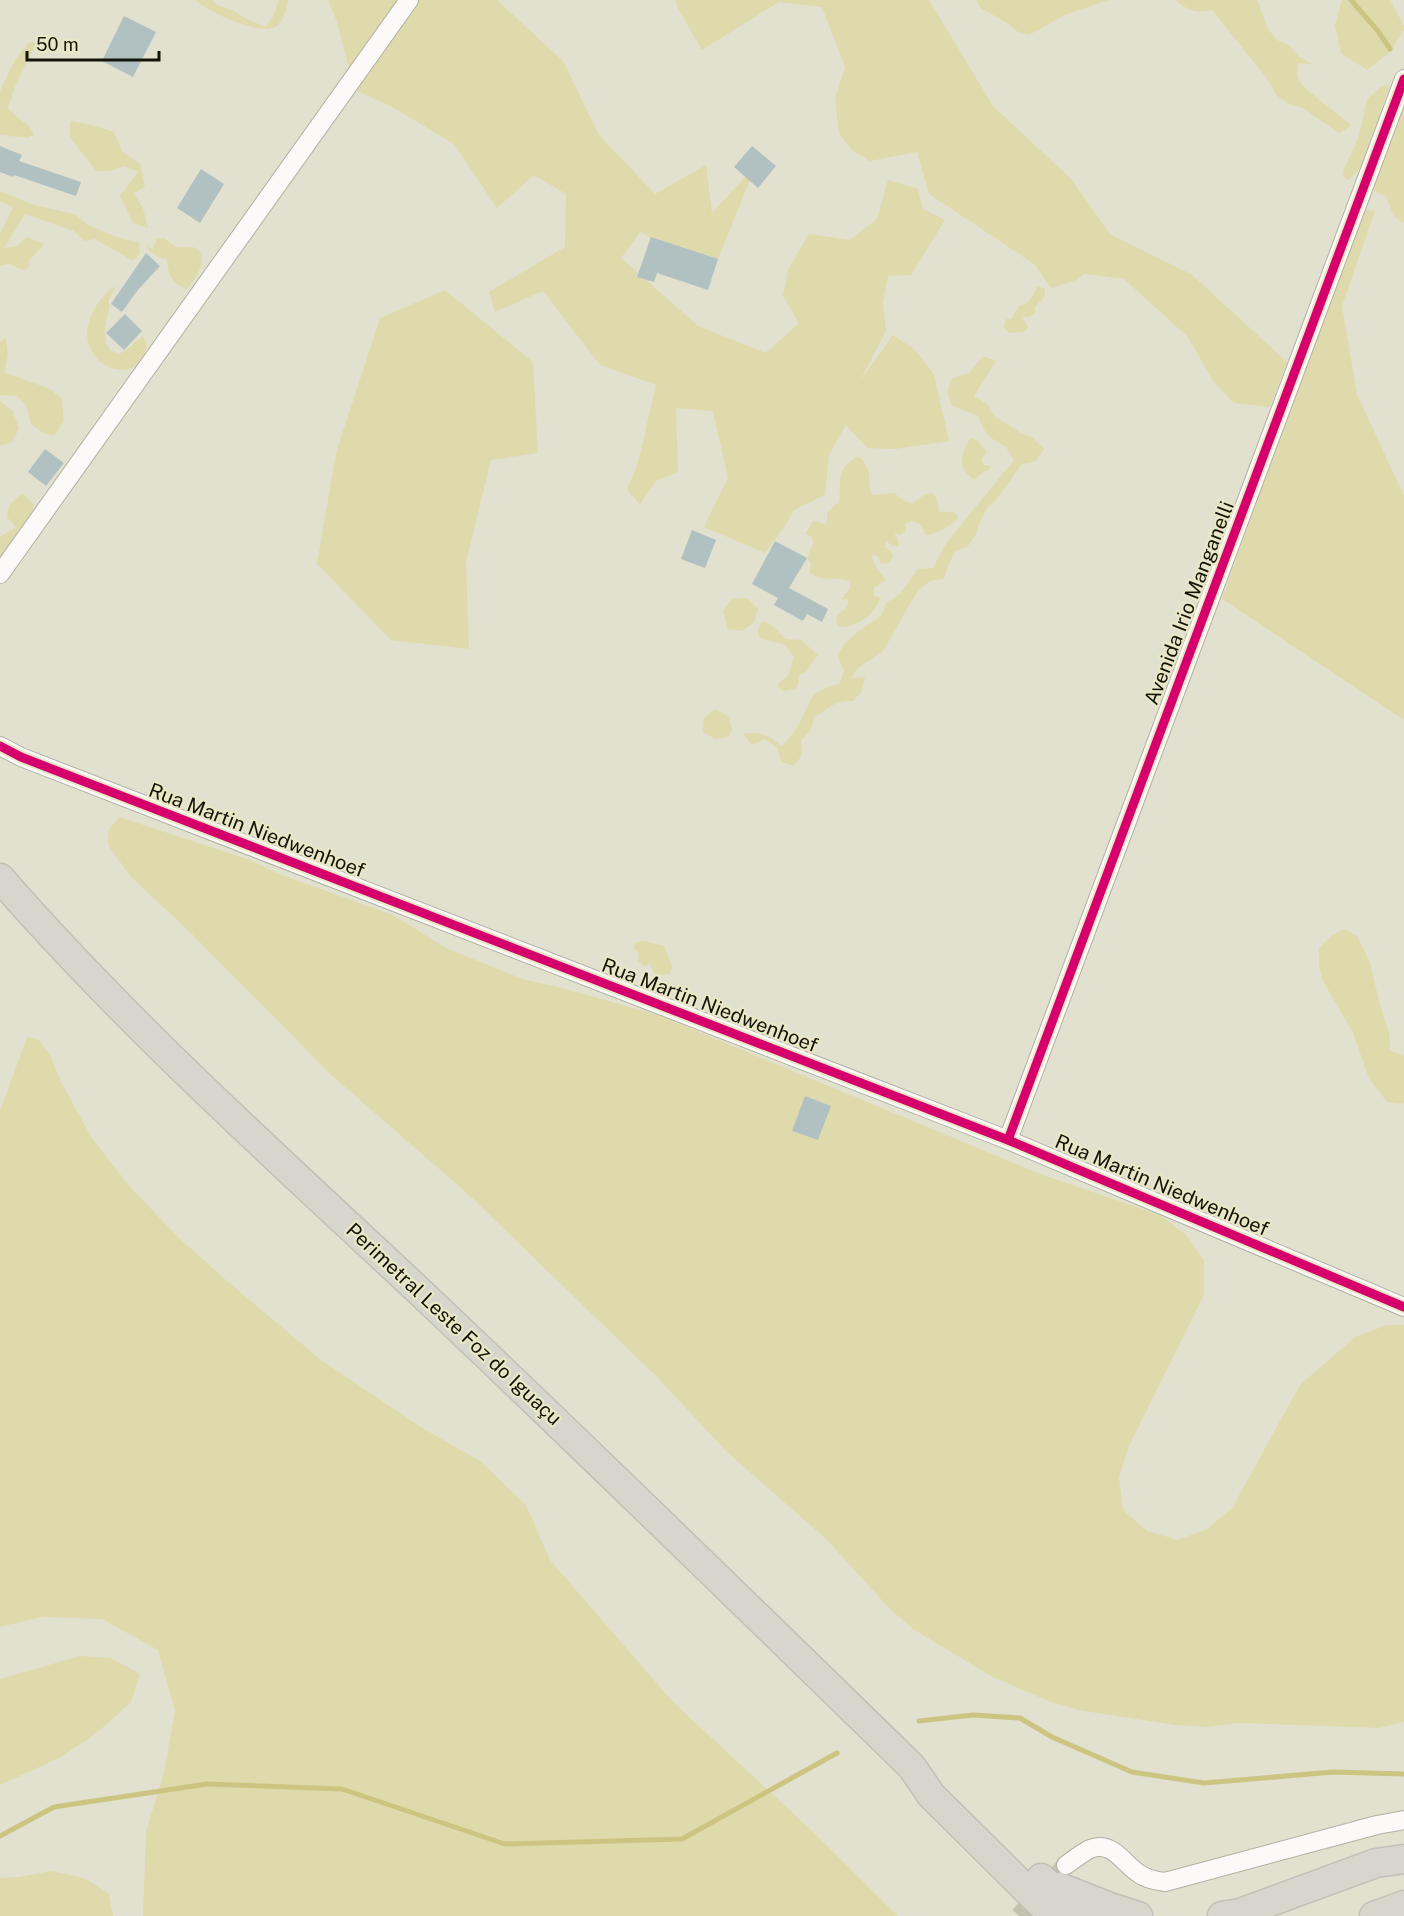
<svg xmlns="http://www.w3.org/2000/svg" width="1404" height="1916" viewBox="0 0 1404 1916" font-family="'Public Sans',sans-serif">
<rect width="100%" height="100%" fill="#e2e0ce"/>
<path fill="#dfdaac" d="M195 0H213L217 5 232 10 247 19 266 27 274 15 279 0H288C286 10 284 24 273 28 257 34 207 12 195 0Z
M328 0H497L563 61 599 135 655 194 706 165 712 213 756 165 708 284 641 231 621 258 698 326 766 353 799 323 783 296 788 270 809 234 850 240 877 219 888 180 918 189 923 209 945 220 911 275 888 276 883 303 886 331 860 381 893 335 914 349 934 374 949 441 895 449 867 448 846 425 829 455 825 495 794 510 785 526 765 553 704 527 728 478 713 411 676 408 678 472 656 481 640 504 627 490 638 463 656 385 600 365 543 291 495 312 489 292 565 247 566 194 534 175 497 208 454 144 394 108 355 90 336 19Z
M676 0H929L993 106 1070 178 1111 235 1191 274 1287 362 1270 407 1234 403 1213 381 1188 337 1124 279 1085 274 1074 281 1051 288 1034 264 929 194 917 152 870 161 853 151 839 134 835 98 845 67 822 7 779 2 702 50 677 7Z
M976 0H1108L1065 15 1029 35 1016 31 1006 22 980 8Z
M1175 0H1256L1258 2 1268 29 1277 40 1290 46 1299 57 1313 64 1298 63C1298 67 1296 74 1298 78 1301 89 1340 114 1351 126L1339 133 1303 108 1289 104 1276 95 1269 81 1212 10C1194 14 1190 11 1175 0Z
M1342 0H1390L1404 26V30L1390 52 1367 70 1341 53 1335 25Z
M29 42H37L15 86 8 108C16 118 29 123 34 134L28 138 0 135V91L15 60Z
M1404 68V223C1389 215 1393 211 1387 197L1374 191 1367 169 1360 168 1349 180 1343 177 1344 169 1358 139 1367 99 1380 88 1390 84 1383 104 1388 110 1403 84Z
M70 121 91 125 114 132 123 152 140 164 145 186 134 194 143 208 148 228 133 223 120 196 138 172 124 166 110 171H96L70 137Z
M0 191 34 205 74 214 88 225 114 236 139 243 140 253 133 261 95 239 84 241 74 231 25 214 4 248 17 246 27 237 44 244 30 259 28 268 23 270 9 264 0 266V234L13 207 0 201Z
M1361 209 1375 211 1342 306 1357 394 1404 496V720L1222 599Z
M164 238C167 240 172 245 175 246 181 249 188 245 195 248 211 257 195 281 186 289 171 283 168 274 167 259L160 258 148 250 146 243 153 251 156 239Z
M116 286 108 302 110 305C106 320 98 349 118 354 129 351 133 341 143 337L147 343C141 395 68 364 92 314 97 303 106 291 116 286Z
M1038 286 1045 289V296L1035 307V314L1028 317 1022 316 1028 328 1023 332 1009 333 1004 327 1006 319H1011L1019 306C1031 303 1032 295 1038 286Z
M445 290 533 362 538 453 491 460 466 562 469 649 391 640 317 564 336 453 380 318Z
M6 338 8 355 4 372 50 389 62 399 64 421 54 436 42 432 31 424 26 405 17 396 0 395V342Z
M983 356 996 361 974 396 987 404 994 416 1019 432 1033 438 1044 449 1036 461 1022 464 997 499 987 508 980 521 976 534 968 546 955 552 948 565 944 579 930 581 919 590 911 602 883 651 858 668 850 679 865 677 862 691 853 701C832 701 831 708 814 717L811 730 801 740 802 755 794 766 781 762 777 747 765 739 752 745 743 734C762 731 767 735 782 746L792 735 800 722 813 695 826 688 840 683 844 670 837 656 845 643 856 633 881 616 886 603 900 594 918 569 933 568 947 542 1014 460 1006 447 994 440 984 430 978 416 951 405 947 391 953 378 969 373Z
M0 401 13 411 19 429 11 443 0 445Z
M971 438 978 441 987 452 982 459V462L984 465 991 466 990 469C984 471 978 476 974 480 971 477 966 473 963 468 959 460 965 444 971 438Z
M858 456C875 470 866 480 872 495L894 493 906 502 913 503 925 494 932 493 937 498 939 512H954L958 518C950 526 938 534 926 535L919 523 911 521 905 524 906 531 900 535 894 533 898 539 899 546H892L887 541 884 547 891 551 893 557 888 563 881 564 878 556 871 555 876 568 886 580 874 588 873 595 880 598C874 616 859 625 841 627L836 623 837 616 848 606V599L841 600 850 588V581C834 576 822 583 809 572L811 564 807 558 813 544 812 537 805 534 813 521 827 524V512L839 502C842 478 835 470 858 456Z
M22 493 34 505 25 535 16 550H4L0 571V537L16 527 7 517 9 505Z
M747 598 758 609 754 622 742 631 728 629 723 611 732 599Z
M762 621 770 624 786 639 801 640 818 655 806 672 799 675V682L796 689 783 691 777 686 782 680 788 676 794 657C791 654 788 648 785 646 775 638 747 645 762 621Z
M715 709 728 716 732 729 729 737 715 739 703 732 704 718Z
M119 817 250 860 279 874 393 915 446 948 525 980 555 986 658 1015 1040 1174 1160 1215 1186 1235 1204 1260V1295L1128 1448 1119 1478 1123 1510 1147 1531 1178 1540 1207 1529 1232 1508 1300 1385 1355 1337 1387 1325H1404V1722L1379 1728 1239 1723 1207 1727 1175 1725 1078 1710 1048 1701 991 1676 913 1629 890 1609 826 1539 727 1452 657 1377 468 1194 329 1073 193 935 131 877 108 845V831Z
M1344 929 1357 936 1370 963 1380 1005 1389 1033 1390 1050 1404 1056V1103L1401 1104 1387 1102 1369 1078 1353 1033 1323 981 1319 966V948L1331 936Z
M643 941 664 946 672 966 670 974 663 975 655 974 651 967V964L644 966 638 961 639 954 634 949 635 943Z
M27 1037 39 1040 50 1055 62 1084 92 1138 130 1187 179 1238 227 1281 321 1360 424 1429 480 1461 526 1505 550 1560 673 1702 810 1829 898 1916H143L146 1832 164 1772 175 1710 158 1650 102 1619 41 1617 0 1627V1111Z
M80 1656 111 1658 140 1674 131 1702 107 1724 84 1742 57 1759 0 1785V1679Z
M52 1871 84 1878 109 1894 113 1916H0V1878L18 1877Z"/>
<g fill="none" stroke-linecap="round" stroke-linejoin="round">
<path stroke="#ccc582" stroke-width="5" d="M1351 0 1378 31 1390 49
M919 1721 973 1715 1020 1718 1052 1737 1132 1772 1204 1783 1333 1772 1404 1774
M0 1836 54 1807 207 1784 342 1789 505 1844 682 1839 837 1753"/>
</g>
<path fill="#b1c1c2" d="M124 16 156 32 133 77 102 61Z
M0 146 22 155 19 161 81 182 76 196 14 175 13 177 0 172Z
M752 146 776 166 758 188 734 167Z
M201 169 224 184 200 223 177 208Z
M651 237 718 259 708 290 657 273 654 282 637 277Z
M146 253 160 266 137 291 122 312 111 304Z
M125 314 142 331 124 350 106 333Z
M45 449 64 463 46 486 28 472Z
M692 530 716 540 705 568 681 559Z
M775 541 807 558 789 588 828 609 822 622 807 614 803 621 774 605 778 598 752 584Z
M805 1096 831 1106 818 1140 792 1131Z"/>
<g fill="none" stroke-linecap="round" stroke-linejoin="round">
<path stroke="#c3c1b0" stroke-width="18" stroke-dasharray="18 9" stroke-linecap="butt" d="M1019 1916 1066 1865"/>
<defs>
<path id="minor" d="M0 574 409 0
M0 746 21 757 1008 1140 1404 1307
M1008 1140 1404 79
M1066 1865C1073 1860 1082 1853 1090 1849 1112 1840 1123 1863 1138 1873 1146 1879 1156 1881 1165 1882L1377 1825 1404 1820"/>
<path id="trunk" d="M0 878C129 1026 276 1157 419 1291 585 1448 748 1607 912 1767L931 1795 1053 1916
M1041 1878 1081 1916
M1059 1887 1110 1907 1138 1916
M1222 1916 1240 1913 1376 1863 1404 1859
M1374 1916 1404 1905"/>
</defs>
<use href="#minor" stroke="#b1b0a2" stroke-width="20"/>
<use href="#trunk" stroke="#c1c0b8" stroke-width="31"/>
<use href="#minor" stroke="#fbfaf8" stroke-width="18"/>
<use href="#trunk" stroke="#d7d6cc" stroke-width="28"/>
<defs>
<path id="cycleway" d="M0 746 21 757 1008 1140 1404 1307
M1008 1140 1404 79"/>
</defs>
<use href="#cycleway" stroke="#eae7c6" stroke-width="13"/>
<use href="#cycleway" stroke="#d6006c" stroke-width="9"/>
</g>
<g text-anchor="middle" stroke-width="4.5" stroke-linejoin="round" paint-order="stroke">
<g font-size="20" fill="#151409" stroke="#eae7c6">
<text transform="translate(1189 603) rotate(-69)" y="7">Avenida Irio Manganelli</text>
<text transform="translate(257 830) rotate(21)" y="7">Rua Martin Niedwenhoef</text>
<text transform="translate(710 1005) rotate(21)" y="7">Rua Martin Niedwenhoef</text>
<text transform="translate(1162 1185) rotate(23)" y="7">Rua Martin Niedwenhoef</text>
<text transform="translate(454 1324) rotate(43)" y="7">Perimetral Leste Foz do Iguaçu</text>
</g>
</g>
<path d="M27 51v9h132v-9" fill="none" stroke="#151409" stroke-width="3"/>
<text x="36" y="51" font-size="18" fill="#151409" stroke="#eae7c6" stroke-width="4.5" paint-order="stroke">50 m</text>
</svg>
